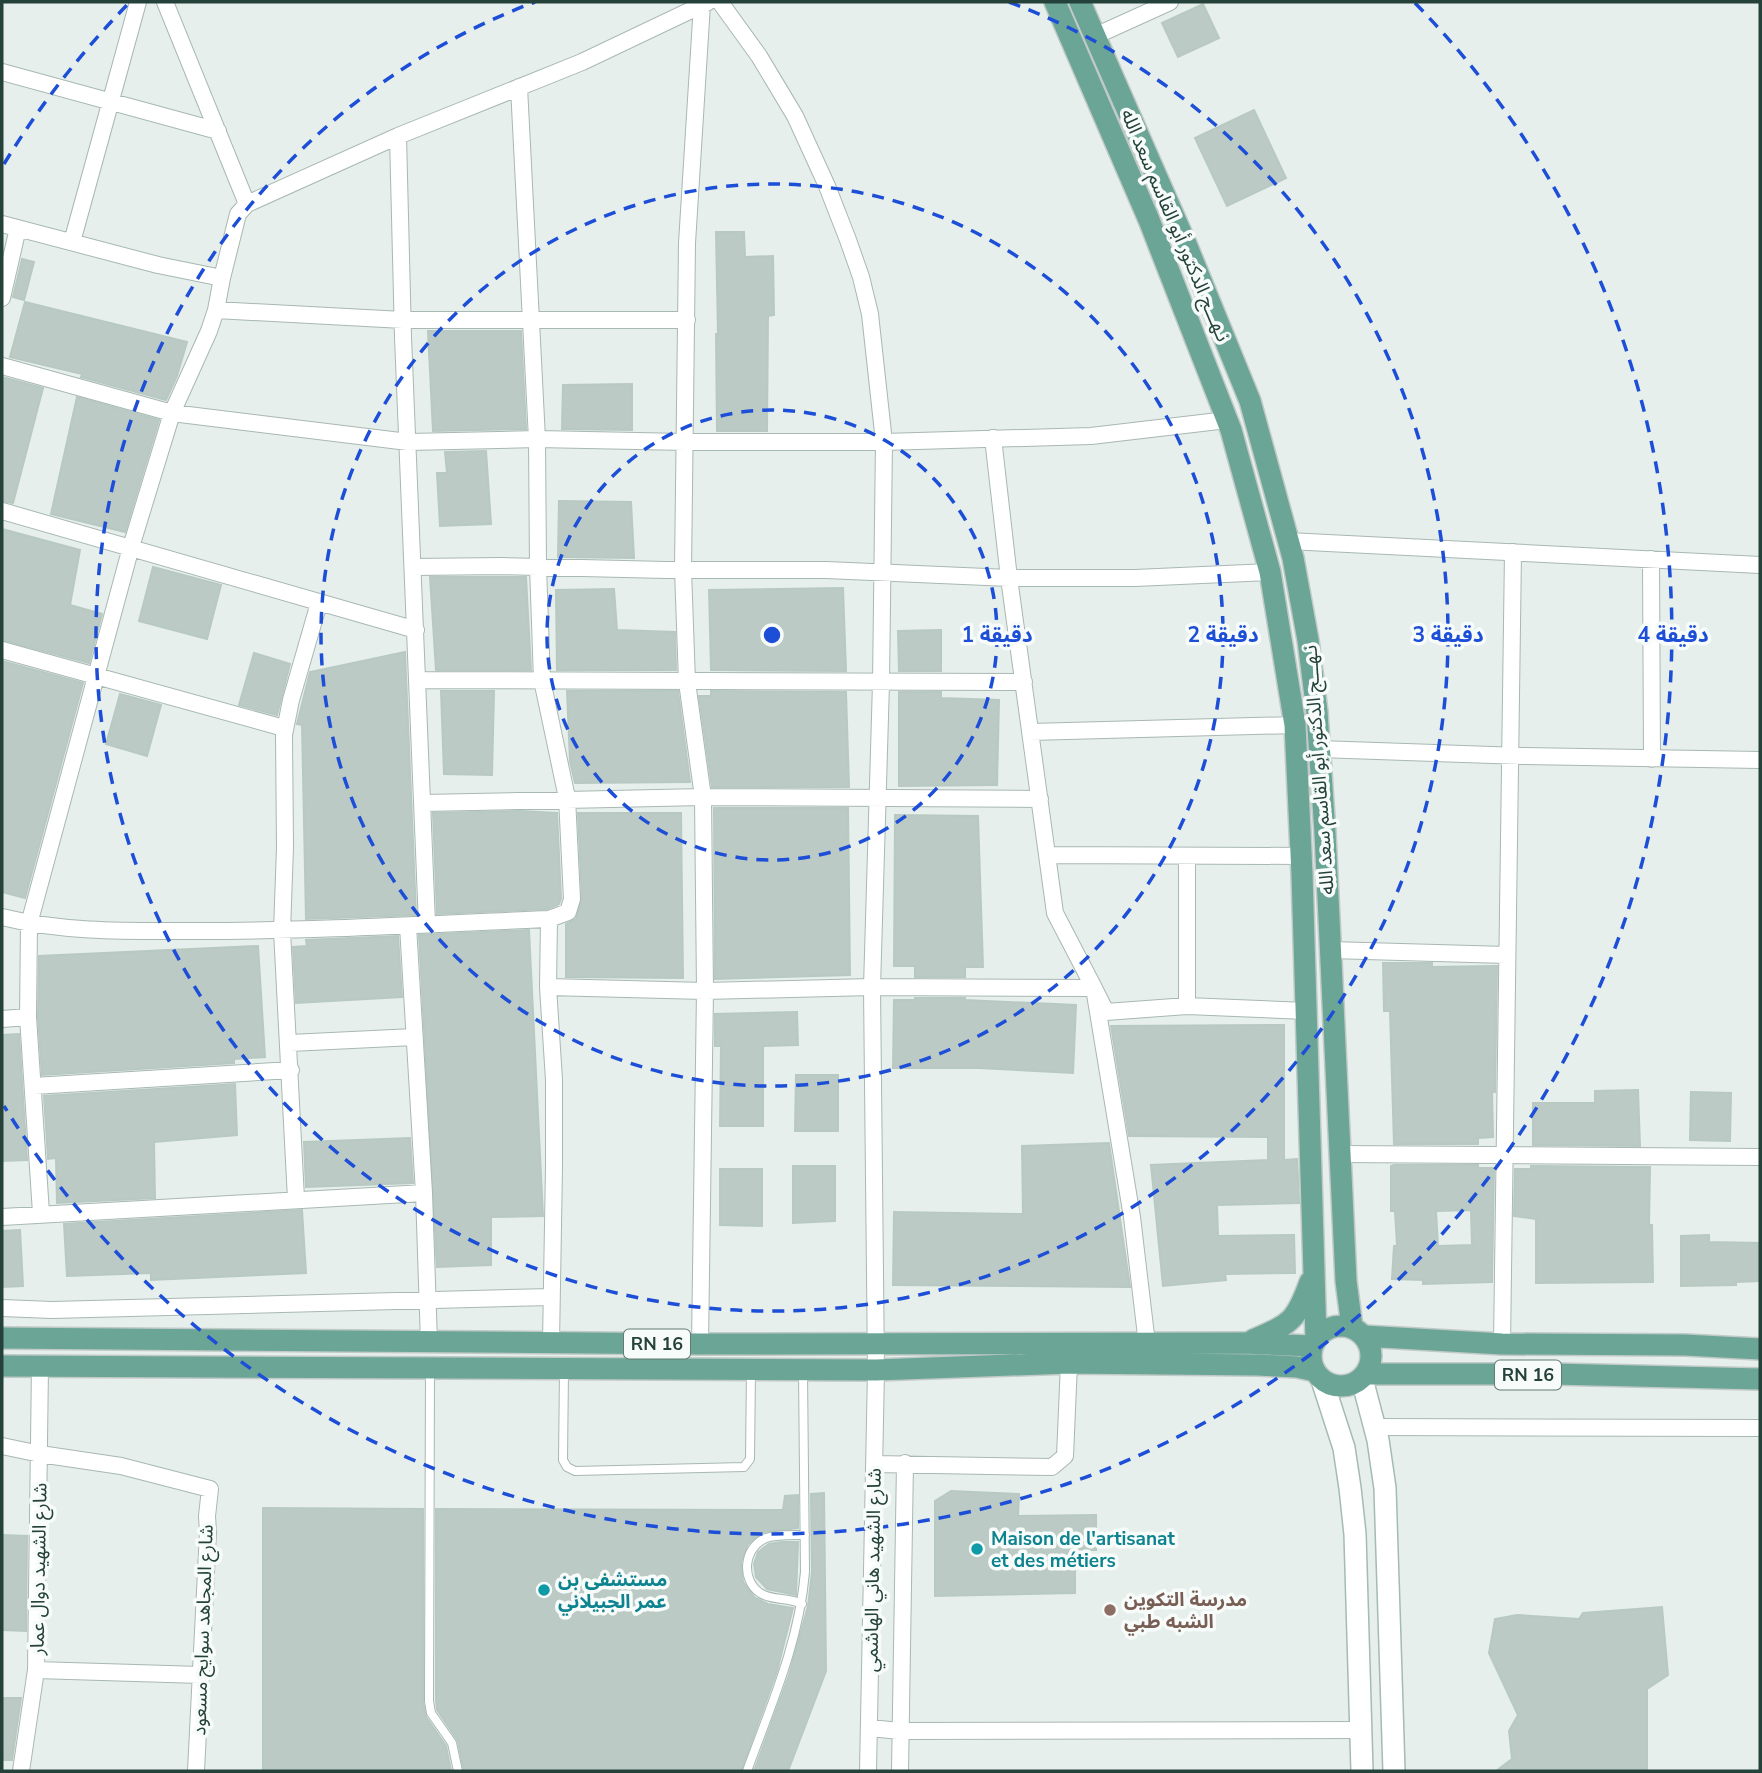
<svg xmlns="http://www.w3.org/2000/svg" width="1762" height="1773" viewBox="0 0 1762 1773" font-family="'Nunito Sans','Noto Sans Arabic',sans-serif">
<rect width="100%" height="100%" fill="#e6efeb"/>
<path fill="#bbcac4" stroke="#b8c9c2" stroke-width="2" fill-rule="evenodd" d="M1203 4 1219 38 1178 57 1162 23Z
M1254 110 1286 178 1227 206 1195 138Z
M716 232H744L745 257 773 256 774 315 768 316 767 431H717L716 334H718Z
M22 259 34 262 24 300 13 297Z
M25 302 187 342 177 376 166 400 81 377 82 374 10 357Z
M428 331H521L526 429 433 431Z
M2 377 43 388 13 503 2 501Z
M632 384V430L562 429 563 385Z
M77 397 159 420 125 532 51 514Z
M486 451 491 524 440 526 437 473H447L445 452Z
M559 501 631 502 634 558 558 557Z
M2 529 80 550 70 605 102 614 89 663 2 640Z
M153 567 221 585 207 639 139 621Z
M430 577H526L531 670H436Z
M843 588 846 671 711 670 709 590Z
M614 589 617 630 675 632 676 670H557L556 590Z
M941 630V671H899L898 631Z
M405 652 416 915 306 919 302 725 297 724 310 672Z
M254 653 290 664 277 715 239 705Z
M2 661 83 683 25 898 2 892Z
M441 691H494L492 775 444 774Z
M567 691H678L690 782 575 783 570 761Z
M711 691 846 692 849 787H712L699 696H711Z
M899 692H941V698L999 700 997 785 899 786Z
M120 694 161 705 147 756 106 744Z
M714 808H848L850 975 715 979Z
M520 811 557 813 561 898 559 904 547 909 437 914 433 813Z
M578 813H681L683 978 566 977V924L576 919 582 899Z
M895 815 978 816 983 967H965V977H915V966H894Z
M529 930 543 1216 491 1217V1265L437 1267 419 935Z
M398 936 402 997 296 1003 293 947 307 946 306 940Z
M258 946 265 1057 234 1059V1063L42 1075 38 1017 39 956Z
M1383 963H1432V967L1497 966 1495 1092H1492L1493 1137 1478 1138V1144H1394L1390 1011H1384Z
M915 998H965V1000L1076 1005 1073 1073 979 1068H893L894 1000H915Z
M797 1012 798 1045 763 1046V1126H720L721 1046H715V1014Z
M1284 1025V1160L1297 1159 1299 1203 1217 1205 1218 1236 1294 1235 1295 1273 1225 1274 1226 1280 1163 1286 1151 1165 1268 1160V1137L1129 1136 1111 1026Z
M19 1034 27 1160 2 1161V1035Z
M796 1075H838V1131H795Z
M235 1084 237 1135 154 1142 155 1198 57 1203 56 1158 48 1159 44 1096Z
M1638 1090 1640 1146 1533 1145V1103H1595V1091Z
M1691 1092 1731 1093 1730 1141 1690 1140Z
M410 1138 413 1183 306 1187 304 1142Z
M1109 1143 1130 1287 893 1285 894 1212 1023 1214 1022 1146Z
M1394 1165H1478V1168H1494L1492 1282 1423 1284V1280L1392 1279 1394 1246H1397L1395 1211H1391V1166ZM1471 1210 1472 1245 1438 1246 1436 1211Z
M793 1166H835V1221L793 1223Z
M1531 1166 1650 1167 1649 1225H1652L1653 1282 1536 1283V1219L1514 1216 1515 1169H1531Z
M720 1169H762V1226L720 1225Z
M302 1210 306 1273 151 1280V1273L67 1276 64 1224Z
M20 1230 23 1286 2 1287V1231Z
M1709 1235V1242L1760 1243V1281L1736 1282V1285L1681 1286V1236Z
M951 1491 1019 1494 1018 1516 1096 1515V1550H1075V1593L935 1596V1501Z
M824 1493 826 1671 788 1771H754L789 1675 808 1606 812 1572 811 1494Z
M798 1495V1528L763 1532 748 1544 741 1562 743 1582 755 1598 768 1604 793 1608 777 1671 741 1771H464L458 1741 437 1710 436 1700V1509L783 1510 785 1496Z
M263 1508 423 1509V1702L426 1717 446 1746 451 1771H263Z
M2 1535 27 1536 26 1631 2 1630Z
M781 1542H798L796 1595 767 1589 756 1577 754 1564 758 1552 769 1544Z
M1662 1607 1668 1675 1647 1689V1771H1496L1512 1759 1509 1731 1518 1715 1489 1653 1495 1619 1517 1615 1579 1619 1583 1613Z
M2 1698H21L12 1760H2Z"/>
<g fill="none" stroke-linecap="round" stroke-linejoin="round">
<defs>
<path id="lane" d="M430 1369 429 1701 431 1713 452 1743 458 1771
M564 1371 563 1460 567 1467 575 1471 744 1467 750 1459 751 1370
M802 1604C789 1597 772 1601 760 1593 740 1579 744 1547 766 1538 778 1534 793 1535 805 1535
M747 1771C771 1705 799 1643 805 1572L803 1372"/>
<path id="street" d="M165 2 247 204
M1095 36 1170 2
M2 72 218 131
M519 87 537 439 538 567 542 680 567 798 572 899 568 912 549 919
M398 136 403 337 427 924
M2 224 158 265 222 278 216 310 209 331 172 413 131 547 29 924 28 1017 2 1019
M72 242 138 2
M222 278 238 214 247 204 398 136 582 62 708 2
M2 298 18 228
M216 310 403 320H687
M2 366 172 413 408 442 537 439 686 442H884L870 314 861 277 848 240 827 186 795 116 759 56 720 2
M993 438 1009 578 1055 913 1094 988 1132 1217 1147 1344
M2 511 416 630
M1288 541 1760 565
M1651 559 1652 759
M413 567 502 566 666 570H826L1009 578H1135L1270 572
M2 650 284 728
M417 680 1024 682
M1030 732 1295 725
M1319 749 1521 756 1760 760
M423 803 703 797 1040 799
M1048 855 1302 856
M1187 856V1006
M2 917C65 933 132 931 198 931 315 931 432 924 549 919L548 987 554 1080V1166L551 1343
M408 926 424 1193 429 1343
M1330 950 1507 955
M548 987 705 991 872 987 1094 988 1106 1012 1187 1006 1306 1011
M28 1017 41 1213
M290 1043 414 1037
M34 1086 291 1070
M1340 1154 1760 1157
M296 1199 282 931 285 847 284 735 291 700 319 603
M2 1217 424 1193
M2 1308 52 1310 551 1297
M700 1344 705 991 703 797 687 682 683 570 687 243 702 4
M1502 1344 1513 552
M1375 1427 1760 1428
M2 1446 40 1454 121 1466 210 1489 207 1516 208 1532 196 1771
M874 1464 1052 1467 1065 1456 1069 1363
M36 1670 201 1675
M870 1728 900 1731 1361 1730
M21 1771 36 1670 40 1366
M868 1771 876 1370 872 987 881 683 884 442 1091 436 1227 420
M900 1771 905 1463"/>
<path id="secondary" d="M1362 1379 1378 1440 1385 1488 1394 1771
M1322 1380 1344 1448 1350 1488 1355 1534 1362 1771"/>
<path id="primary" d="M1055 2 1149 220 1231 430 1270 572 1295 725 1302 874 1316 1339
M1080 2 1186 244 1250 401 1293 558 1308 640 1317 712 1325 833 1346 1281 1352 1327
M1311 1356a30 30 0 1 1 60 0a30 30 0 1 1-60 0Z
M1364 1336 1502 1344 1685 1345 1760 1349
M2 1338 700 1344 1244 1343 1312 1346
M1253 1340C1291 1324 1296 1321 1310 1282
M2 1366 876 1370 1069 1363 1258 1365 1297 1367 1315 1371
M1366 1374H1553L1760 1379"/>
</defs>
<use href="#lane" stroke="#a8b8b2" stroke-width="10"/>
<use href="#street" stroke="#a8b8b2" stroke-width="18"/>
<use href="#secondary" stroke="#a4bbb3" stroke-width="24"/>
<use href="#primary" stroke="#c2cac8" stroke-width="24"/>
<use href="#lane" stroke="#fff" stroke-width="8"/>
<use href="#street" stroke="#fff" stroke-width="16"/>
<use href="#secondary" stroke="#fff" stroke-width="21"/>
<use href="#primary" stroke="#6aa596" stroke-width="21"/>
</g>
<g fill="none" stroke="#1d4ed8" stroke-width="3.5" stroke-dasharray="12 9">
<circle cx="772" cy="635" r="225"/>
<circle cx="772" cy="635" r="451"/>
<path d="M1009 2A676 676 0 1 1 535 2"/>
<path d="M4 164A901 901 0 0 1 129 3M1415 3A901 901 0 1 1 4 1106"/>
</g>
<g fill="#0f9aa8" stroke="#f7fbf9" stroke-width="2.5">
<circle cx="977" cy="1549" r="7"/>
<circle cx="544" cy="1590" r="7"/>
</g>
<circle fill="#8d6e63" stroke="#f7fbf9" stroke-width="2.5" cx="1110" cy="1610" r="7"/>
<g text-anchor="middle" stroke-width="7" stroke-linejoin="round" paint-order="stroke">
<g fill="#f7fbf9" stroke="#637a73" stroke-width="2">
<rect x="624" y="1329.5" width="66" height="29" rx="5"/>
<rect x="1495" y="1360.5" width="66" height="29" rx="5"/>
</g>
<g font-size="18" font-weight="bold" fill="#24423a">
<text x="657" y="1350">RN 16</text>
<text x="1528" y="1381">RN 16</text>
</g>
<g font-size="19" fill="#24423a" stroke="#f7fbf9">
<text transform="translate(1176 225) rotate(67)" y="7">نـهـــج الدكتور أبو القاسم سعد الله</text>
<text transform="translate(1318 770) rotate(-94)" y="7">نـهـــج الدكتور أبو القاسم سعد الله</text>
<text transform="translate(38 1569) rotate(-89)" y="7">شارع الشهيد دوال عمار</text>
<text transform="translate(872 1570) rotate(-89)" y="7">شارع الشهيد هاني الهاشمي</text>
<text transform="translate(202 1630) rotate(-88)" y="7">شارع المجاهد سوايح مسعود</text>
</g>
<g font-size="19" font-weight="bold" fill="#0d838f" stroke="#f7fbf9" text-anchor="start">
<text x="991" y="1545">Maison de l'artisanat<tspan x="991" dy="22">et des métiers</tspan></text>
<text x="558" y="1586">مستشفى بن<tspan x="558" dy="22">عمر الجبيلاني</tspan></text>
</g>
<g font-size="19" font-weight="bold" fill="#785e54" stroke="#f7fbf9" text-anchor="start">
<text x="1124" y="1606">مدرسة التكوين<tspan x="1124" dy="22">الشبه طبي</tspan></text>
</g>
</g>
<circle cx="772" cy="635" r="10" fill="#1d4ed8" stroke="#f7fbf9" stroke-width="3.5"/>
<g font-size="21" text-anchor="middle" font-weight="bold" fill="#1d4ed8" stroke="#f7fbf9" stroke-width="7" stroke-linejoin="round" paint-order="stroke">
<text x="997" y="642">1 دقيقة</text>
<text x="1223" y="642">2 دقيقة</text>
<text x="1448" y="642">3 دقيقة</text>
<text x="1673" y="642">4 دقيقة</text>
</g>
<rect width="1762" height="1773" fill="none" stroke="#24423a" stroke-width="7"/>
</svg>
